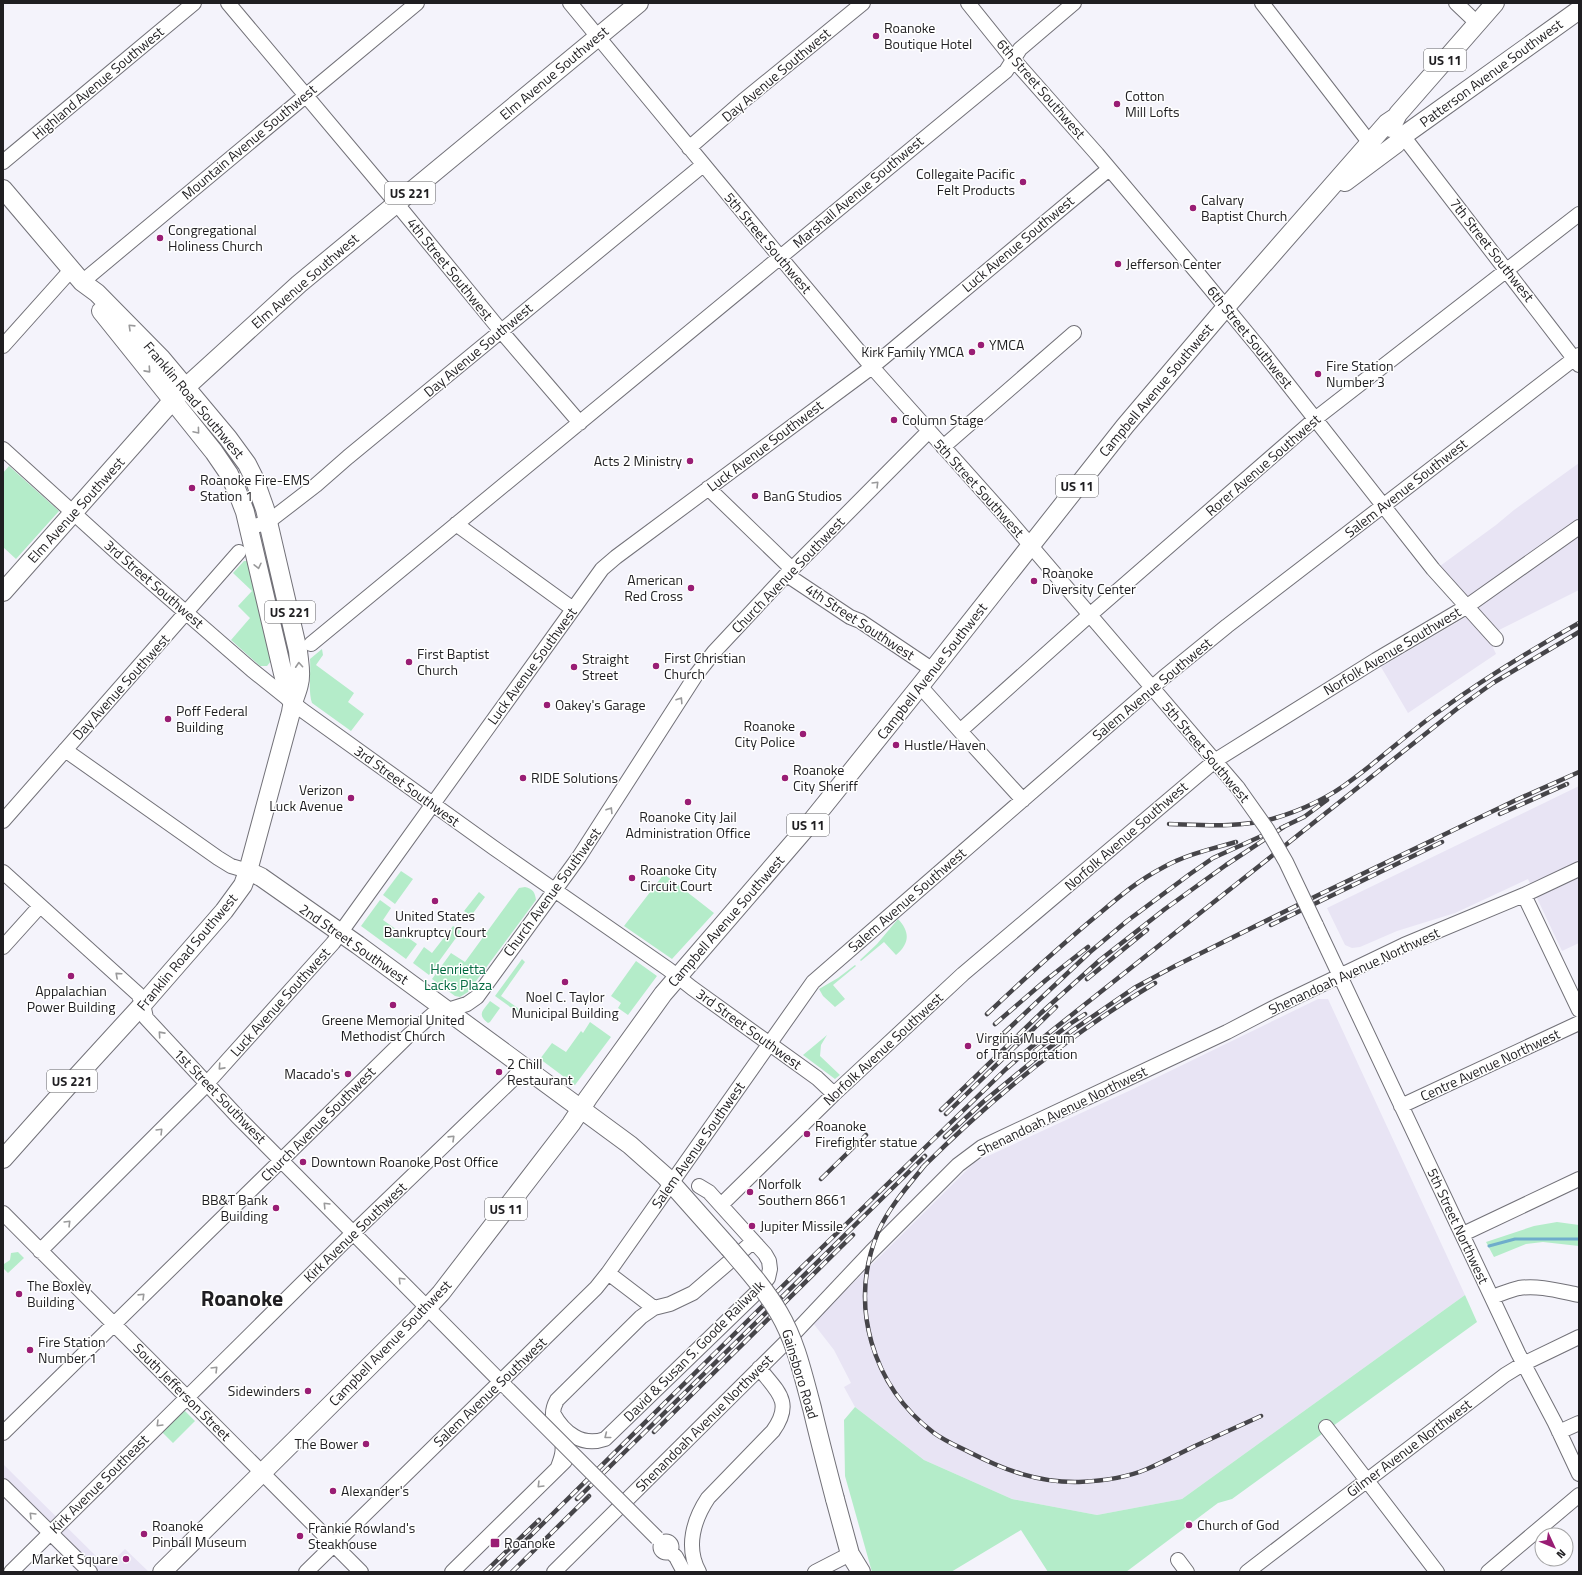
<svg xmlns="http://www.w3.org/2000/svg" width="1582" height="1575" viewBox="0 0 1582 1575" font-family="'Titillium Web',sans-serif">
<rect width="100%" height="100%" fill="#f4f3fb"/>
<path fill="#e8e4f4" d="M1579 463V590L1499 630 1489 639 1496 654 1408 713 1381 667 1478 610 1440 566 1496 525 1514 510Z
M1579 786V943L1562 951 1528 879 1455 913 1397 931 1360 947 1352 948 1345 945 1327 908Z
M1318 999H1328L1465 1295 1182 1499 1097 1515 1012 1499 924 1460 855 1407 844 1387 851 1383 834 1350 813 1323 975 1162 1131 1090Z
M3 1464 107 1567 125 1549 149 1572H78L3 1498Z"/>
<path fill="#b4ecc9" d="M9 466 59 511 16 559 3 547V473Z
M244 561H248L271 657V661L267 666H260L231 640 250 618 238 606 252 591 233 573Z
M322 649 323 655 316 665 354 693 348 702 364 714 351 731 312 703C308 692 311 672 310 659Z
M401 871 413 879 395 904 383 895Z
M664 874 714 913 672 959 624 926Z
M525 887C533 889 535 892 536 900L468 992 460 997 455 996 432 979 451 953 465 962 519 888Z
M479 892 485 897 471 916 464 911Z
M380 900 391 908 383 920 417 944 406 959 361 926Z
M898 919C910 932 910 943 896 955L884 942 861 961 860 960 877 944Z
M453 926 461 931 429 975 413 963 424 947 432 953Z
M522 959 525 962 501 996 526 1014 524 1017 495 996Z
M636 961 657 976 628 1015 618 1008 621 1003 611 996Z
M855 965 856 966 833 985 845 999 835 1007 823 996 819 989 838 978Z
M490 1001 500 1008 490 1022 488 1023C476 1014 484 1010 490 1001Z
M590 1022 611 1037 575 1085 540 1059 552 1043 566 1052 581 1031 583 1033Z
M827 1035 821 1045 820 1056 840 1075 835 1079 803 1055Z
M1557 1222 1579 1225V1246L1543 1242 1526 1244 1494 1257 1486 1242 1534 1226Z
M18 1252 24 1258 8 1273 3 1268 4 1264 10 1260 11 1253Z
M1465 1295 1477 1322 1232 1499 1218 1503 1126 1572H1048L1021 1530 951 1572H872L845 1476 844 1420 855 1407 924 1460 1012 1499 1097 1515 1182 1499Z
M184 1410 195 1421 173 1443 162 1432Z"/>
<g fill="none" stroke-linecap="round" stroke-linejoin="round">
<path stroke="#6fadcb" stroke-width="3" d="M1489 1246 1515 1239H1579"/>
<defs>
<path id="minor" d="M228 3 392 198 501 331 580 423
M570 3 780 257 872 367 1007 518 1238 788
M968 3 1013 59 1097 154 1200 276 1261 350 1433 569 1496 639
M1262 3 1376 151
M1456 3 1477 23
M1403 136 1579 365
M689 148 743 101 863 3
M3 162 194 3
M82 282 417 3
M3 346 71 270
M943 447 1074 333
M3 449 122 557 252 670 302 710 494 848 668 969 692 988 817 1078 834 1094
M708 488 792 569
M456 524 573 609
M249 528 268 522 316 485 348 457 703 165
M787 575 850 617 860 621 933 670
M311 644 1006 71 1020 49 1074 3
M920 686 960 731 1023 800
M960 731 1084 620 1315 419 1579 214
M65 750 218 858 231 866 248 871
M3 821 239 552
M3 872 138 994 143 1004 146 1018 237 1116 506 1387
M1524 895 1579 1010
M1316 925 1518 1353 1555 1423 1579 1474
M3 947 40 906
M1401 1106 1579 1023
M721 1205 834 1094 963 974 1216 760 1376 660 1466 607 1579 527
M3 1213 361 1572
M1463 1234 1579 1179
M40 1251 201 1090 333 943 602 569 616 557 872 367 1109 169
M608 1273 654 1308
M1492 1297C1501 1294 1510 1290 1519 1288 1539 1285 1559 1291 1579 1295
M553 1413C564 1433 582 1447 605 1439L757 1292 768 1278 770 1269 769 1261 765 1254 709 1192 699 1186
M1326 1427 1437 1572
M1559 1432 1579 1423
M3 1433 409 1035 432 1015 467 1004 477 997 579 857 696 675 714 652 784 577 929 431
M558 1467C561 1459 564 1451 562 1442 558 1426 547 1418 557 1400L641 1317 654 1308 670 1304 693 1293 749 1245H757
M3 1486 90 1572
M660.5 1547a5.5 5.5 0 1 1 11 0a5.5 5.5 0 1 1-11 0Z
M670 1551 676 1557 684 1572
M1178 1560 1187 1572
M11 1572 353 1233 510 1082 523 1067
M306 1572 596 1288 608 1273 813 982 1163 678 1227 626 1579 355
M452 1572 565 1461
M554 1572 786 1342 871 1252 958 1165 982 1147 1227 1032 1277 1006 1404 945 1524 895 1579 869
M699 1572C685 1547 694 1519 708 1498L773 1431C794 1402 777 1391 759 1368
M815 1572 850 1554
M1247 1572 1505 1375 1523 1364 1579 1337
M1488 1572 1579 1495"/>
<path id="major" d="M1391 128 1398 114 1495 3
M1345 182 1396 144 1403 136 1579 10
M3 189 82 282 97 293 161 358 228 438 247 464 254 478 265 509 298 651C299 662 302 674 299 684 297 694 292 702 291 712L248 871 243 885 224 911 143 1004 68 1086 3 1159
M101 311 214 452 229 474 237 491 245 512 285 682 292 703
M3 592 173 400 186 387 299 284 639 3
M248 871 261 877 358 945 630 1145 665 1176 729 1248
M835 1499 850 1554 861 1572
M162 1572 416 1320 441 1293 571 1124 588 1098 663 994 806 828 920 686 1125 426 1226 307 1387 123 1396 117"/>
</defs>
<use href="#minor" stroke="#727178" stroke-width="16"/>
<use href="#major" stroke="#727178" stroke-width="20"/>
<use href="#minor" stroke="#fff" stroke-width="14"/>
<use href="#major" stroke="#fff" stroke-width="18"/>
<defs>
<path id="rail" d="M1500 814 1567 784
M1169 824C1203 825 1239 828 1272 819 1300 811 1330 797 1353 779 1383 757 1410 731 1441 710 1485 678 1531 650 1579 623
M1281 828 1304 817 1327 800
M1271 925 1442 842
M1087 979 1147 930
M987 1014C1024 979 1061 945 1100 913 1120 896 1139 880 1162 868 1185 855 1211 849 1236 842
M995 1024 1046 980 1088 947
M1004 1033 1090 952 1127 921 1190 874 1213 858 1266 834
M1035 1051 1070 1024 1085 1014
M941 1110 1041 1013 1100 960 1165 909 1226 865 1285 826
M946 1114 1056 1007
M945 1137 983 1102 1045 1051 1073 1030 1134 988 1175 966 1308 900 1516 800 1579 772
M925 1165C908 1186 889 1207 878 1232 848 1305 872 1386 934 1433 945 1441 957 1446 969 1452 1004 1470 1039 1483 1079 1482 1102 1481 1126 1478 1147 1469 1163 1462 1179 1454 1195 1446 1217 1436 1239 1426 1261 1416
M922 1168C991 1099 1072 1033 1155 983
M821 1179 866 1135
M654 1432 853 1235
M577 1499 925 1156
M485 1572 539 1520
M494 1572 805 1264 1006 1069 1030 1048 1458 708 1493 683 1579 632
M512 1572 589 1496"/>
</defs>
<use href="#rail" stroke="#464549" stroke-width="4.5"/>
<use href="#rail" stroke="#fff" stroke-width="3" stroke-dasharray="9" stroke-linecap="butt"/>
<defs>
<path id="minor-bridge" d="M1238 788 1267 829 1286 862 1316 925
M508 1389 657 1538"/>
<path id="major-bridge" d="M729 1248C747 1269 765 1289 779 1313 796 1342 803 1375 812 1408 819 1438 827 1468 835 1499"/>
</defs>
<use href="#minor-bridge" stroke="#727178" stroke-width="16" stroke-linecap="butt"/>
<use href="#major-bridge" stroke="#727178" stroke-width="20" stroke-linecap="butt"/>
<use href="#minor-bridge" stroke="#fff" stroke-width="14"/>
<use href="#major-bridge" stroke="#fff" stroke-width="18"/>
</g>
<defs><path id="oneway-chevron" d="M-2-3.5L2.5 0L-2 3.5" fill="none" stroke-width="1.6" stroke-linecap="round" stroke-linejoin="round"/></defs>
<g stroke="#9a9a9b">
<use href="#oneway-chevron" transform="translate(131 327) rotate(-136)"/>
<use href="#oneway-chevron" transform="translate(148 370) rotate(48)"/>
<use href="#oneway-chevron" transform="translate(197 431) rotate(50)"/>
<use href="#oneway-chevron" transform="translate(876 484) rotate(-45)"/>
<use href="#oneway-chevron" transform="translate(258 566) rotate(77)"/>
<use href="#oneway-chevron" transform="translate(299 665) rotate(-94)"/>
<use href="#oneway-chevron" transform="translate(680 700) rotate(-57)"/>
<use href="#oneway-chevron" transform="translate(610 810) rotate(-58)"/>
<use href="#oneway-chevron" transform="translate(118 975) rotate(-138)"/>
<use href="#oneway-chevron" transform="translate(161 1034) rotate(-132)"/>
<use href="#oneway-chevron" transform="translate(221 1067) rotate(132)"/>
<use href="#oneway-chevron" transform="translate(160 1131) rotate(-45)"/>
<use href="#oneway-chevron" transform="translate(452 1138) rotate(-44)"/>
<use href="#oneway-chevron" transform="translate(326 1205) rotate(-134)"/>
<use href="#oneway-chevron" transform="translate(68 1223) rotate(-45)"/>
<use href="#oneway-chevron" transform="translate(401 1280) rotate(-135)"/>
<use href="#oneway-chevron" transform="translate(142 1296) rotate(-44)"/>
<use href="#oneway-chevron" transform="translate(215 1369) rotate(-45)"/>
<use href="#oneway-chevron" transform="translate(159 1424) rotate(135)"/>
<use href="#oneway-chevron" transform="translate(607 1436) rotate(142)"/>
<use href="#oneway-chevron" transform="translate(540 1485) rotate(135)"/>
<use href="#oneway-chevron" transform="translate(32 1515) rotate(-135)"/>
</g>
<g fill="#991d74" stroke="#fff" stroke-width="1.5">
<circle cx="876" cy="36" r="4"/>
<circle cx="1117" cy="104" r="4"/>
<circle cx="1023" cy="182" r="4"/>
<circle cx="1193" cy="208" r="4"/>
<circle cx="160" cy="238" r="4"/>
<circle cx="1118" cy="264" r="4"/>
<circle cx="981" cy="345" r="4"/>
<circle cx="972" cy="352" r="4"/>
<circle cx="1318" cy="374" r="4"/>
<circle cx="894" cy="420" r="4"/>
<circle cx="690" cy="461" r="4"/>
<circle cx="192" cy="488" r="4"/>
<circle cx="755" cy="496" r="4"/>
<circle cx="1034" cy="581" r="4"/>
<circle cx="691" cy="588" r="4"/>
<circle cx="409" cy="662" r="4"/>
<circle cx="656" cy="666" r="4"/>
<circle cx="574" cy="667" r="4"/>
<circle cx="547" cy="705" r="4"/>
<circle cx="168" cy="719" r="4"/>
<circle cx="803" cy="734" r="4"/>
<circle cx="896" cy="745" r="4"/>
<circle cx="523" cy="778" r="4"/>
<circle cx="785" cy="778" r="4"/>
<circle cx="351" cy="798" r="4"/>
<circle cx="688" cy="802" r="4"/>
<circle cx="632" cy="878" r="4"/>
<circle cx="435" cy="901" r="4"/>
<circle cx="71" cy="976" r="4"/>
<circle cx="565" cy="982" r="4"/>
<circle cx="393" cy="1005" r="4"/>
<circle cx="968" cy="1046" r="4"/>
<circle cx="499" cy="1072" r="4"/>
<circle cx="348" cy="1074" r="4"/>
<circle cx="807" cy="1134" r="4"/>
<circle cx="303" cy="1162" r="4"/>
<circle cx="750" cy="1192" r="4"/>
<circle cx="276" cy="1208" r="4"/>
<circle cx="752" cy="1226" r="4"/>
<circle cx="19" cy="1294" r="4"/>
<circle cx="30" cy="1350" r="4"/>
<circle cx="308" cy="1391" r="4"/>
<circle cx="366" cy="1444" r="4"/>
<circle cx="333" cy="1491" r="4"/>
<circle cx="1189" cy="1525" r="4"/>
<circle cx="144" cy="1534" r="4"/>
<circle cx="300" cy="1536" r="4"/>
<rect x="490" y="1538" width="10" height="10" rx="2"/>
<circle cx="126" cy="1559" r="4"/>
</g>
<g text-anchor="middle" stroke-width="3" stroke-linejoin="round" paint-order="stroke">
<g fill="#fff" stroke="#626264" stroke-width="1">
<rect x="1424" y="49" width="42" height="22" rx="3"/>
<rect x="385" y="182" width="50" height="22" rx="3"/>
<rect x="1056" y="475" width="42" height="22" rx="3"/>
<rect x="265" y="601" width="50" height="22" rx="3"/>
<rect x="787" y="814" width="42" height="22" rx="3"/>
<rect x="47" y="1070" width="50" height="22" rx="3"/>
<rect x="485" y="1198" width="42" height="22" rx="3"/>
</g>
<g font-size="13" font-weight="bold" fill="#1f1e21">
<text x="1445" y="65">US 11</text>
<text x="410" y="198">US 221</text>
<text x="1077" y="491">US 11</text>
<text x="290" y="617">US 221</text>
<text x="808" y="830">US 11</text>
<text x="72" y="1086">US 221</text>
<text x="506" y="1214">US 11</text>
</g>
<g font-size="14" fill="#1f1e21" stroke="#fff" text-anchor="start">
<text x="884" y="33">Roanoke<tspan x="884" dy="16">Boutique Hotel</tspan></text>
<text x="1125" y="101">Cotton<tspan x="1125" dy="16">Mill Lofts</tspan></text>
<text x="1015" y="179" text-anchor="end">Collegaite Pacific<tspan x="1015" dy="16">Felt Products</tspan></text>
<text x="1201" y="205">Calvary<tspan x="1201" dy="16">Baptist Church</tspan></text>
<text x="168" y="235">Congregational<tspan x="168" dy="16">Holiness Church</tspan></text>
<text x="1126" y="269">Jefferson Center</text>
<text x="989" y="350">YMCA</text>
<text x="964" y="357" text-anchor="end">Kirk Family YMCA</text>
<text x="1326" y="371">Fire Station<tspan x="1326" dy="16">Number 3</tspan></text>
<text x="902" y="425">Column Stage</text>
<text x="682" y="466" text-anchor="end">Acts 2 Ministry</text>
<text x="200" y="485">Roanoke Fire-EMS<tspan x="200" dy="16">Station 1</tspan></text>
<text x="763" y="501">BanG Studios</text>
<text x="1042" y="578">Roanoke<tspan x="1042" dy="16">Diversity Center</tspan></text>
<text x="683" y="585" text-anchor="end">American<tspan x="683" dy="16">Red Cross</tspan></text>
<text x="417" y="659">First Baptist<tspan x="417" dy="16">Church</tspan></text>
<text x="664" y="663">First Christian<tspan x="664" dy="16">Church</tspan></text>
<text x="582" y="664">Straight<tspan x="582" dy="16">Street</tspan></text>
<text x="555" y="710">Oakey's Garage</text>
<text x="176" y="716">Poff Federal<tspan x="176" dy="16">Building</tspan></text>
<text x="795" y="731" text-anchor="end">Roanoke<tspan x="795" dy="16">City Police</tspan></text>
<text x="904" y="750">Hustle/Haven</text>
<text x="793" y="775">Roanoke<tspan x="793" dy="16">City Sheriff</tspan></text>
<text x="531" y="783">RIDE Solutions</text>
<text x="343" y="795" text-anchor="end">Verizon<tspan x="343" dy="16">Luck Avenue</tspan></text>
<text x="688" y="822" text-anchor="middle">Roanoke City Jail<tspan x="688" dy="16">Administration Office</tspan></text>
<text x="640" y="875">Roanoke City<tspan x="640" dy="16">Circuit Court</tspan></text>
<text x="435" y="921" text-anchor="middle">United States<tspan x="435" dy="16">Bankruptcy Court</tspan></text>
<text x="71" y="996" text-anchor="middle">Appalachian<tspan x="71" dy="16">Power Building</tspan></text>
<text x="565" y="1002" text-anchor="middle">Noel C. Taylor<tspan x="565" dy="16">Municipal Building</tspan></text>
<text x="393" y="1025" text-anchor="middle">Greene Memorial United<tspan x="393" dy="16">Methodist Church</tspan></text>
<text x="976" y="1043">Virginia Museum<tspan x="976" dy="16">of Transportation</tspan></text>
<text x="507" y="1069">2 Chill<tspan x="507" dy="16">Restaurant</tspan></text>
<text x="340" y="1079" text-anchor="end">Macado's</text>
<text x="815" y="1131">Roanoke<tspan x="815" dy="16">Firefighter statue</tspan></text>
<text x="311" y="1167">Downtown Roanoke Post Office</text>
<text x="758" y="1189">Norfolk<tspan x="758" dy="16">Southern 8661</tspan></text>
<text x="268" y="1205" text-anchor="end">BB&amp;T Bank<tspan x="268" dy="16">Building</tspan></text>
<text x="760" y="1231">Jupiter Missile</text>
<text x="27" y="1291">The Boxley<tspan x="27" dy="16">Building</tspan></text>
<text x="38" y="1347">Fire Station<tspan x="38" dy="16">Number 1</tspan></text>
<text x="300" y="1396" text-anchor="end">Sidewinders</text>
<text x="358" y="1449" text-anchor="end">The Bower</text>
<text x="341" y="1496">Alexander's</text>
<text x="1197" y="1530">Church of God</text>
<text x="152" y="1531">Roanoke<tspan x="152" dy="16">Pinball Museum</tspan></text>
<text x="308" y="1533">Frankie Rowland's<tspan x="308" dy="16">Steakhouse</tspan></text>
<text x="504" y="1548">Roanoke</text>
<text x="118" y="1564" text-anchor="end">Market Square</text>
</g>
<g font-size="14" fill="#1f1e21" stroke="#fff">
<text transform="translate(554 73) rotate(-40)" y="5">Elm Avenue Southwest</text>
<text transform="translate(1491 73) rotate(-36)" y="5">Patterson Avenue Southwest</text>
<text transform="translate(776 75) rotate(-40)" y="5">Day Avenue Southwest</text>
<text transform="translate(98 83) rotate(-40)" y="5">Highland Avenue Southwest</text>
<text transform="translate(1041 89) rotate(49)" y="5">6th Street Southwest</text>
<text transform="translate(249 142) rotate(-40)" y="5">Mountain Avenue Southwest</text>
<text transform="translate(858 192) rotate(-40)" y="5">Marshall Avenue Southwest</text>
<text transform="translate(768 243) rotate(50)" y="5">5th Street Southwest</text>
<text transform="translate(1018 244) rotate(-40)" y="5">Luck Avenue Southwest</text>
<text transform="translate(1492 250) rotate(52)" y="5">7th Street Southwest</text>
<text transform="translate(450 269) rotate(51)" y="5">4th Street Southwest</text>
<text transform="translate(305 281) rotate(-41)" y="5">Elm Avenue Southwest</text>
<text transform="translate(1250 337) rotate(51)" y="5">6th Street Southwest</text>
<text transform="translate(478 350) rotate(-40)" y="5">Day Avenue Southwest</text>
<text transform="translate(1156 390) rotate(-50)" y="5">Campbell Avenue Southwest</text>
<text transform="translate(194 400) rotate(50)" y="5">Franklin Road Southwest</text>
<text transform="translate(765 446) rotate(-37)" y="5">Luck Avenue Southwest</text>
<text transform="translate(1263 465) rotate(-41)" y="5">Rorer Avenue Southwest</text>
<text transform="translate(979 488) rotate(48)" y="5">5th Street Southwest</text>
<text transform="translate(1406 488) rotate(-38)" y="5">Salem Avenue Southwest</text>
<text transform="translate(76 510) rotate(-48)" y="5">Elm Avenue Southwest</text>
<text transform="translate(788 575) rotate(-46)" y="5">Church Avenue Southwest</text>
<text transform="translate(154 584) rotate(41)" y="5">3rd Street Southwest</text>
<text transform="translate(860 622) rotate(33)" y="5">4th Street Southwest</text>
<text transform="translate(1392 651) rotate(-31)" y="5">Norfolk Avenue Southwest</text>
<text transform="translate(532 666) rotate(-54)" y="5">Luck Avenue Southwest</text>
<text transform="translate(932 671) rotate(-52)" y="5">Campbell Avenue Southwest</text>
<text transform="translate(121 687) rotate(-48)" y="5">Day Avenue Southwest</text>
<text transform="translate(1152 689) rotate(-40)" y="5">Salem Avenue Southwest</text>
<text transform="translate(1206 752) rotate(50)" y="5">5th Street Southwest</text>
<text transform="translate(407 786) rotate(36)" y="5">3rd Street Southwest</text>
<text transform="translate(1126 836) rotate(-41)" y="5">Norfolk Avenue Southwest</text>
<text transform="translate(552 892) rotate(-54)" y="5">Church Avenue Southwest</text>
<text transform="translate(907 900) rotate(-41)" y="5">Salem Avenue Southwest</text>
<text transform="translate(726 921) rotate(-49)" y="5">Campbell Avenue Southwest</text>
<text transform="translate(354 944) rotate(35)" y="5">2nd Street Southwest</text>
<text transform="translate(187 952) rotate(-50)" y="5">Franklin Road Southwest</text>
<text transform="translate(1354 971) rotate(-25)" y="5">Shenandoah Avenue Northwest</text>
<text transform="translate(280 1002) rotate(-48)" y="5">Luck Avenue Southwest</text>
<text transform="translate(749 1029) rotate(36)" y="5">3rd Street Southwest</text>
<text transform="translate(883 1049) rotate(-43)" y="5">Norfolk Avenue Southwest</text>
<text transform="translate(1490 1065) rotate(-25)" y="5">Centre Avenue Northwest</text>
<text transform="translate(220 1096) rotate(46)" y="5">1st Street Southwest</text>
<text transform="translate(1062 1111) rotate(-26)" y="5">Shenandoah Avenue Northwest</text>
<text transform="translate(318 1124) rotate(-45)" y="5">Church Avenue Southwest</text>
<text transform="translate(698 1145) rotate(-55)" y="5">Salem Avenue Southwest</text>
<text transform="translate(1458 1226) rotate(65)" y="5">5th Street Northwest</text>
<text transform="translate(355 1232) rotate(-44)" y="5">Kirk Avenue Southwest</text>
<text transform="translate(390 1343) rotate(-46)" y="5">Campbell Avenue Southwest</text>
<text transform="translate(694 1351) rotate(-45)" y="5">David &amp; Susan S. Goode Railwalk</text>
<text transform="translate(800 1374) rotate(73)" y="5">Gainsboro Road</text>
<text transform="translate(182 1392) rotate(45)" y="5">South Jefferson Street</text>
<text transform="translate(490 1392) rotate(-44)" y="5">Salem Avenue Southwest</text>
<text transform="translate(704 1423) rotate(-45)" y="5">Shenandoah Avenue Northwest</text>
<text transform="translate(1409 1448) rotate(-37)" y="5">Gilmer Avenue Northwest</text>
<text transform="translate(99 1484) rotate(-45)" y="5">Kirk Avenue Southeast</text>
</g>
<g font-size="14" fill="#01693f" stroke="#fff">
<text x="458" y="974">Henrietta<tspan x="458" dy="16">Lacks Plaza</tspan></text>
</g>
<g font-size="22" font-weight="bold" fill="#1f1e21" stroke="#fff">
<text x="242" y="1306">Roanoke</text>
</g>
</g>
<rect width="1582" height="1575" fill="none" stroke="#1f1e21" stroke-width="8"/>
<g transform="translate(1554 1547) rotate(134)"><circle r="19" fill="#ffffff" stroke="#a5a5a6"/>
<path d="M0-3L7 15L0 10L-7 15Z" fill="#991d74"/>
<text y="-6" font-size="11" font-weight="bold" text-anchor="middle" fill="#1f1e21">N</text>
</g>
</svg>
